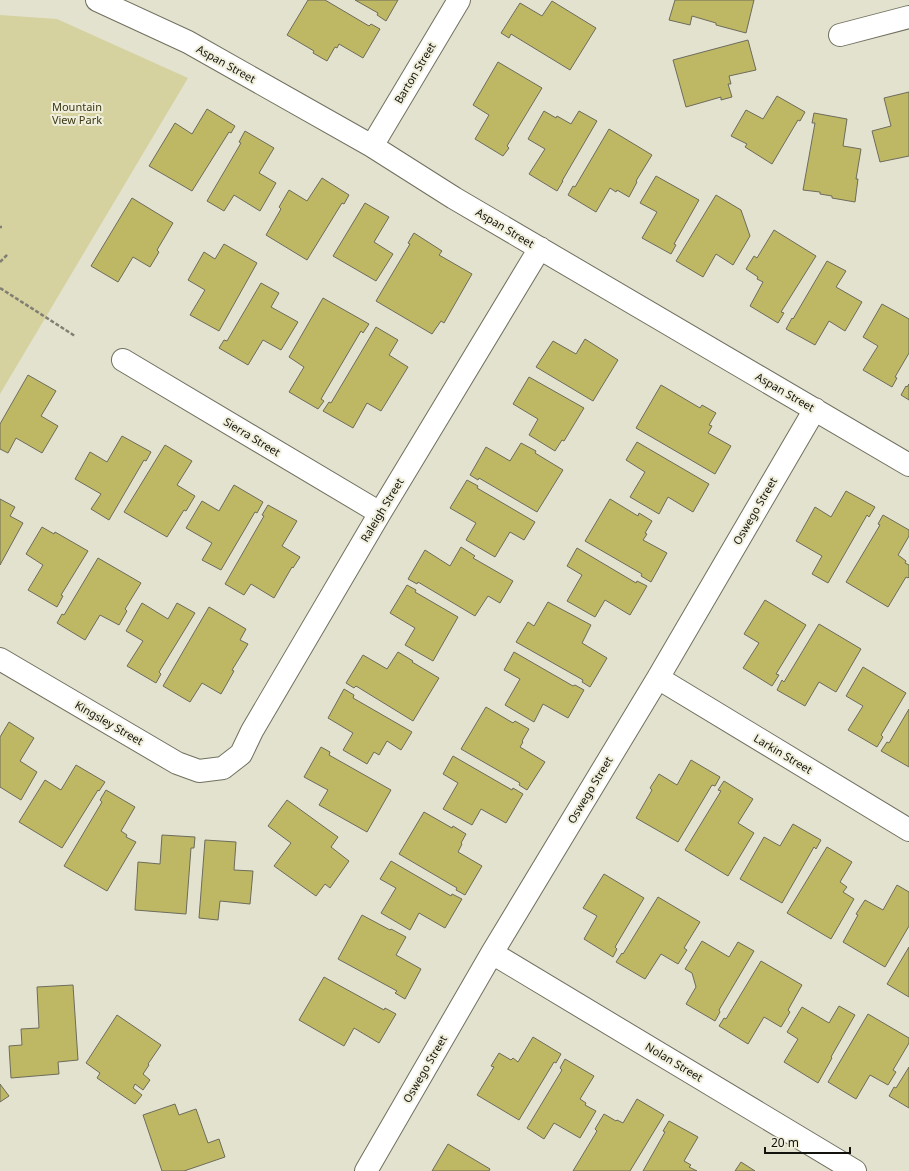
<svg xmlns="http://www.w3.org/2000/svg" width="909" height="1171" viewBox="0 0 909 1171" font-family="'Noto Sans',sans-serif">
<rect width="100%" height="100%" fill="#e3e2cf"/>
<path fill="#d5d2a0" d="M0 15 57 19 188 78 0 394Z"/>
<path fill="#beb865" stroke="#6d6c5b" d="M308 0H325L369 26 371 24 380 29 363 58 339 44 337 48 335 47 327 61 313 53 314 51 287 35Z
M355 0H398L386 21 377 15 378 13Z
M675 0H754L746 33 716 25V23L692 16 690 25 669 20Z
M552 1 596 28 570 70 511 34 509 38 501 33 520 3 542 16Z
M748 40 756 70 729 76 731 84H728L732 97 721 100V97L686 107 673 60Z
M498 62 542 88 507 146 509 148 503 156 475 139 489 115 473 105Z
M909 92V156L880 162 872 131 891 126 884 98Z
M777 96 805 112 800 121 798 120 772 164 745 147 747 144 731 136 746 110 763 119Z
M207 109 235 126 231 133 229 132 192 191 149 166 175 123 192 134Z
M544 111 556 118 557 116 571 124 579 111 597 121 562 181H563L557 191 529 174 545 149 528 139Z
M814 113 847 119 843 146 861 149 856 179H858L855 202 832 198V196L820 194V192L803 190 815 123H812Z
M609 129 652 155 636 181 637 182 629 197 617 190 616 192 610 188 596 212 568 195 573 186 575 187Z
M245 131 274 148 259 173 276 183 260 211 234 195 224 211 207 201 241 143 239 142Z
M656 176 699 200 674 244 676 245 671 254 642 238 657 212 640 203Z
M322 178 349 195 344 204 342 203 307 260 266 235 281 209 279 207 289 190 307 201Z
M716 195 741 210 750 236 733 265 716 254 703 277 676 261Z
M132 198 173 223 157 250 159 252 150 267 133 257 118 282 91 266Z
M365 203 389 217 374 242 393 254 376 281 333 256Z
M774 230 816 256 781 312 784 313 778 323 750 306 763 282 757 279 758 277 746 269 754 256 757 258Z
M414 233 442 251 439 255 472 274 444 323 441 321 432 334 376 301 410 244 408 243Z
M224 244 257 263 219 331 190 315 205 290 188 280 204 252 215 259Z
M827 261 846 271 836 287 862 302 845 331 829 321 815 345 786 329 792 318 793 319Z
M261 283 279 293 271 307 298 322 281 350 263 340 248 365 219 348 224 340 227 341Z
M323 298 369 324 363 333 361 331 321 399 324 401 318 409 289 392 304 367 289 357Z
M882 304 909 319V353L895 377 897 378 892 387 863 370 878 346 863 337Z
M376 327 398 340 389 355 408 367 381 411 367 403 353 428 323 411 329 402 331 403Z
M585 339 618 360 593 401 536 367 553 341 576 354Z
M28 375 56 391 41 416 58 426 42 453 16 438 8 453 0 449V424Z
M529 377 584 408 564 441 562 440 555 451 529 435 538 419 513 404Z
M909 384V400L901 395 906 386 907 387Z
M661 385 700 408 702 405 716 413 709 425 712 426 708 433 731 446 715 474 636 428Z
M122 436 151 452 146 461 144 460 109 520 91 509 101 494 75 479 90 452 107 462Z
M637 442 709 484 693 512 668 497 659 514 630 497 645 472 626 460Z
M521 443 536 451 535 453 563 470 537 512 479 478 478 480 470 475 486 447 510 461Z
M165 445 192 461 177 485 195 496 186 511 184 510 167 537 124 512Z
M467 480 478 486 477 488 535 522 524 540 510 532 495 557 466 540 476 523 450 508Z
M234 485 263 502 257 513 255 512 221 570 202 560 212 543 186 528 202 501 219 511Z
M846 491 875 507 869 517 867 515 828 583 812 574 822 556 796 541 815 507 831 517Z
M0 499 15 507 10 516 23 523 0 565Z
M610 499 638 516 639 513 652 521 645 533 647 534 643 540 667 553 651 582 641 576 642 574 585 541Z
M268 505 297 521 282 546 300 557 293 568 292 567 274 598 251 584 244 595 225 584 264 516 262 515Z
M883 515 909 530V536L898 555 906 561 905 563 909 565V577L908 578 906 577 888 607 846 582 880 525 878 524Z
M42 527 54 534 55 532 88 551 61 595 63 596 57 607 28 590 43 565 26 554Z
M461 547 475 556 473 558 513 581 500 603 488 596 475 616 418 582 417 584 408 579 425 550 450 566Z
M577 548 636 583 637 581 647 586 630 615 605 600 595 617 567 601 582 575 567 566Z
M98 558 141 583 125 609 127 611 119 625 100 615 85 640 57 623 62 614 64 615Z
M407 585 416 590 415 592 458 617 433 661 405 645 415 628 390 613Z
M765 600 806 625 776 674 779 675 772 686 743 668 759 643 744 634Z
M548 602 591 625 582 643 607 658 590 687 582 682 583 680 516 642 528 622 534 626Z
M142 603 168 619 177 603 195 613 159 672 161 674 156 683 127 666 143 641 126 631Z
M209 607 246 629 240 640 248 644 232 670 234 671 221 694 202 683 190 702 163 686Z
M819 624 861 649 836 692 819 682 805 706 777 690 782 680 784 682Z
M398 652 413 661 412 662 439 678 413 721 356 686 354 688 346 683 363 655 387 669Z
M514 652 573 686 575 685 584 690 568 718 543 704 534 722 505 705 520 679 504 670Z
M863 667 906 693 881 735 883 737 877 747 848 730 863 706 846 696Z
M344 689 354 695 353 698 412 732 401 750 387 741 379 755 374 752 367 764 343 750 353 733 328 718Z
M486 707 513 723 515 721 529 729 522 741 523 742 520 747 545 762 527 790 519 785 520 783 461 749Z
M909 709V767L881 751 887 742 889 743Z
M9 722 34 738 20 761 37 772 21 800 0 787V737Z
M321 747 330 752 329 755 391 790 367 832 319 805 328 790 304 777Z
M453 756 512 790 513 788 523 794 506 823 481 809 472 825 443 809 458 783 443 774Z
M691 760 720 777 715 786 712 785 678 842 636 818 652 790 650 788 659 774 677 785Z
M76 765 105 782 99 791 98 790 62 848 19 822 45 780 61 790Z
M724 781 753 799 738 823 754 833 728 876 685 850 721 791 718 790Z
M106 790 135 807 121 831 127 835 126 837 136 842 107 891 64 866 102 802 100 800Z
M287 800 338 837 331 847 349 861 330 888 325 884 316 896 274 866 291 843 268 826Z
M424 812 452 828 453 826 466 834 461 843 462 844 458 852 482 866 465 895 456 890 457 888 399 854Z
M793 824 821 840 816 849 814 847 782 903 740 879 764 837 780 846Z
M162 835 195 837 194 848H191L186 914 135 910 138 862 160 864Z
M205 840 236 842 234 870 253 871 250 904 220 901 218 920 199 918Z
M827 847 852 862 840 882 847 887 843 892 854 899 831 939 787 913Z
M391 861 451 896 452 894 462 899 445 928 419 913 410 930 381 913 396 888 380 879Z
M604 874 644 898 615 947 617 949 613 957 584 939 597 916 583 908Z
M897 885 909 892V926L885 967 843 942 858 915 856 914 865 900 883 910Z
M658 897 700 922 684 948 687 950 678 964 661 954 645 979 616 962 622 953 623 954Z
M362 915 390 930 391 929 406 937 396 955 421 969 405 999 395 993 397 991 338 959Z
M702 941 729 957 738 942 754 951 719 1010 720 1012 715 1021 686 1004 696 987 692 973 685 969Z
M909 947V997L887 984Z
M761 961 802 985 788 1010 790 1012 781 1027 764 1017 748 1044 719 1026 724 1018 726 1019Z
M324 977 384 1010 385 1008 396 1014 379 1043 354 1028 344 1046 299 1020Z
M73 985 78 1060 58 1062 59 1074 11 1078 9 1046 22 1045 21 1029 39 1028 37 987Z
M839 1006 855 1015 831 1057 832 1058 818 1083 784 1062 798 1039 787 1032 802 1007 829 1023Z
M868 1014 909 1038V1043L893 1070 896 1072 888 1085 870 1075 856 1099 828 1082Z
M117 1015 161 1045 148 1064 149 1065 143 1074 150 1080 143 1090 135 1084 133 1088 142 1095 135 1104 97 1078 100 1073 86 1063Z
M533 1037 561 1054 556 1063 554 1062 519 1120 477 1095 494 1067 491 1066 499 1053 511 1060 513 1058 518 1062Z
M565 1059 594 1076 580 1099 586 1103 585 1105 596 1111 580 1138 554 1123 544 1139 527 1128 562 1070 560 1068Z
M909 1067V1108L889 1096 894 1087 896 1088Z
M0 1084 9 1096 0 1102Z
M637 1099 664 1115 630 1171H573L597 1131 595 1129 604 1114 616 1121 617 1120 623 1123Z
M175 1104 179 1115 196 1109 208 1143 219 1139 225 1157 184 1171H162L143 1115Z
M669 1121 698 1137 684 1161 691 1165 689 1167 697 1171H643L665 1132 663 1131Z
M448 1144 490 1169 489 1171H432Z
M741 1162 755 1171H735Z"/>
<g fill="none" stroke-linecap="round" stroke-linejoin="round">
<defs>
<path id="street" d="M97 0 188 42 372 146 454 198 909 465
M840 35 909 17
M372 146 459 0
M123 360 380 513
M0 659 177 763 199 771 223 768 241 754 252 731 380 513 540 248
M658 678 909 830
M492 953 855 1171
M366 1171 492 953 658 678 815 409"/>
</defs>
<use href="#street" stroke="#71705f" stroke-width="24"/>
<path stroke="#807f72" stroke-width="2.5" stroke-dasharray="4 2" stroke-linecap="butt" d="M0 227H2
M0 262 8 254
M0 288 75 336"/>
<use href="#street" stroke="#fff" stroke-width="22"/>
</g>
<g text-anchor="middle" stroke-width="4" stroke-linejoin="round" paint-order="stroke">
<g font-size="11" fill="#13120c" stroke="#f0efdc">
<text transform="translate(226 64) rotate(29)" y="4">Aspan Street</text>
<text transform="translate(415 73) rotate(-59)" y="4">Barton Street</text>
<text transform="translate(505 228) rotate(31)" y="4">Aspan Street</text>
<text transform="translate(785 392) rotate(30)" y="4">Aspan Street</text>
<text transform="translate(252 437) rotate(31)" y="4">Sierra Street</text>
<text transform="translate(382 510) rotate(-59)" y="4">Raleigh Street</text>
<text transform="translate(755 511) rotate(-60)" y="4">Oswego Street</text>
<text transform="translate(109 723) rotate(30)" y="4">Kingsley Street</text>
<text transform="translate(783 754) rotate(31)" y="4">Larkin Street</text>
<text transform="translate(590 790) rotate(-59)" y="4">Oswego Street</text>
<text transform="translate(674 1062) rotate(31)" y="4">Nolan Street</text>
<text transform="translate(425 1069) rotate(-60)" y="4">Oswego Street</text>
</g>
<g font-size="11" fill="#3b3814" stroke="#f0efdc">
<text x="77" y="111">Mountain<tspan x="77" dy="13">View Park</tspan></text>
</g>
</g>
<path d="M765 1147v6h85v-6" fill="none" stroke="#13120c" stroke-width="2"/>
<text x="771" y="1147" font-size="12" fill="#13120c" stroke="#f0efdc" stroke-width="3" paint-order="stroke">20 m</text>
</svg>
